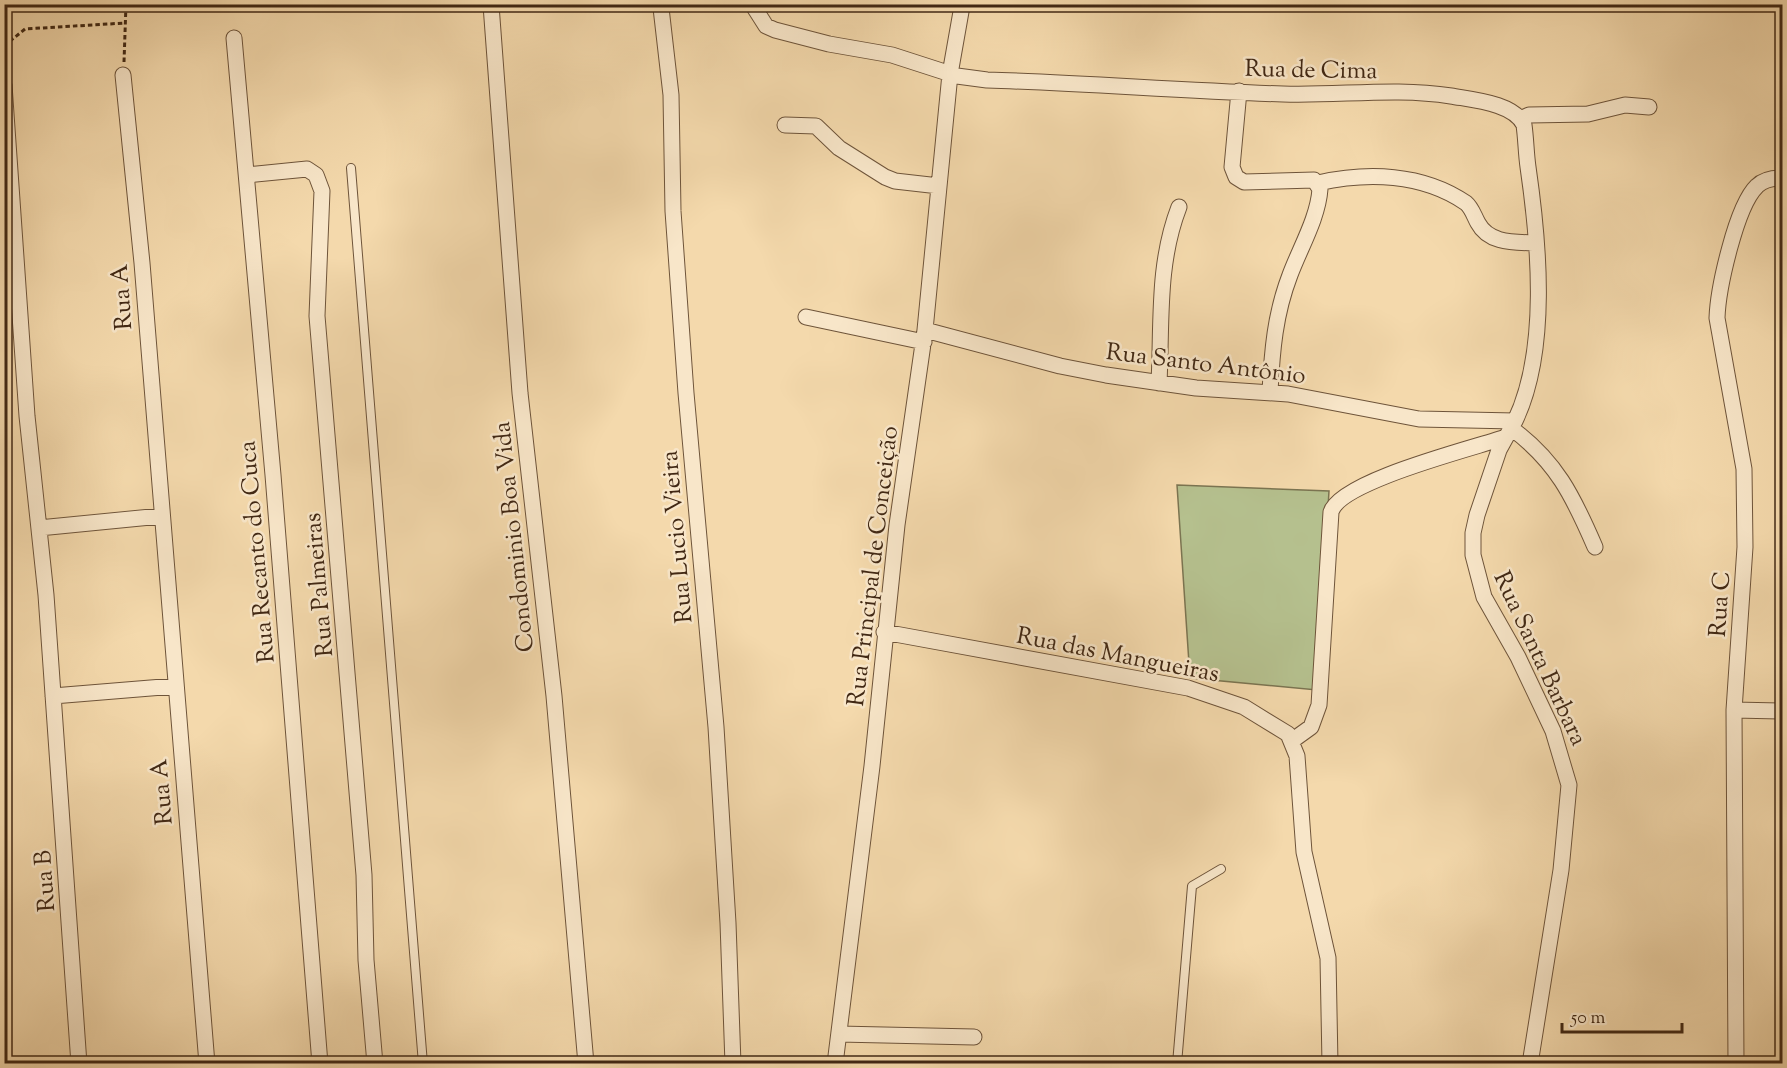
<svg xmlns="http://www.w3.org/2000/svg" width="1787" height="1068" viewBox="0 0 1787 1068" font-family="'Sorts Mill Goudy',serif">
<rect width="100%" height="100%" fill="#f4d9ac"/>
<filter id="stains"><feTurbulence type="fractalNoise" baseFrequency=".00333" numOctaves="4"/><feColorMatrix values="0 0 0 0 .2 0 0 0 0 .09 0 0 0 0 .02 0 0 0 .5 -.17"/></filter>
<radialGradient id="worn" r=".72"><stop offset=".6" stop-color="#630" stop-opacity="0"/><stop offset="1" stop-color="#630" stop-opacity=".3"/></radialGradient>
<path fill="#b5c08e" stroke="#7b7451" stroke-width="1.5" d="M1177 485 1329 491 1317 690 1190 678Z"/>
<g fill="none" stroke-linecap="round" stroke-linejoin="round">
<defs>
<path id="service" d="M351 168 423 1064
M1177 1064 1192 886 1221 869"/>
<path id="minor" d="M752 4 766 26 775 30 829 44 892 55 957 76 987 80C1086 83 1184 91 1283 94 1339 96 1395 87 1451 96 1473 100 1514 103 1524 125 1526 139 1526 153 1528 167 1539 243 1549 350 1515 421L1419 419 1288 394 1196 388 1106 375 1060 366 925 330
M491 5 520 393 554 696 586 1064
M661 8 671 95 673 211 686 393 716 727 728 923 733 1064
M234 38 273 475 320 1064
M123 75 142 263 207 1064
M4 85 27 416 46 595 79 1064
M1239 91 1232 167 1236 177 1244 182 1314 180 1320 189C1318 218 1300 248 1290 275 1275 314 1272 351 1270 392
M1520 119 1529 115 1588 114 1625 105 1649 107
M785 125 816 126 839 148 885 177 895 181 939 186
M247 175 307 169 316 175 322 191 317 316 364 875 366 960 375 1064
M1318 183C1367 172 1422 173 1466 203 1472 208 1474 216 1478 223 1489 244 1515 242 1536 243
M806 317 924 342
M1159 383C1162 322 1157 264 1179 207
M1515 421 1499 450 1477 515 1473 533V555L1484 597 1518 657 1553 731 1569 785 1561 870 1530 1064
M1511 428C1556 461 1573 496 1595 547
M39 528 161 516
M884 632 1188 688 1244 707 1288 734 1297 756 1304 852 1328 958 1330 1064
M53 696 175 686
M1734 710 1782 711
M1293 740 1311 727 1319 705 1331 512C1340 481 1474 448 1506 437
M839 1034 974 1037
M835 1064 872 766 897 525 925 330 950 74 962 6
M1736 1064 1734 710 1745 547 1744 469 1717 318C1718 289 1736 206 1757 186 1764 179 1773 178 1782 178"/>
</defs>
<use href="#service" stroke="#6e543a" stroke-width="10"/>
<use href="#minor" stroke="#6e543a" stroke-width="17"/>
<path stroke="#412814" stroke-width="3" stroke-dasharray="4.5 3" stroke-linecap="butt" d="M4 46 25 29 125 23
M124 62 126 4"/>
<use href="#service" stroke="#f8e6c9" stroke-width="8"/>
<use href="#minor" stroke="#f8e6c9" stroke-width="15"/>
</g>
<g text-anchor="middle" stroke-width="5" stroke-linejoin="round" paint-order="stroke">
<g font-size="24" fill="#412814" stroke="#f8e6c9">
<text transform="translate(1311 69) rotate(1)" y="8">Rua de Cima</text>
<text transform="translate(121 297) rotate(-94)" y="8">Rua A</text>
<text transform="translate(1206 363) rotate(7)" y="8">Rua Santo Antônio</text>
<text transform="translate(513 537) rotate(-96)" y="8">Condominio Boa Vida</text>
<text transform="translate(676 537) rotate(-95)" y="8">Rua Lucio Vieira</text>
<text transform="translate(256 552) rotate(-95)" y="8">Rua Recanto do Cuca</text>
<text transform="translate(872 566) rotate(-83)" y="8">Rua Principal de Conceição</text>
<text transform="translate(318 585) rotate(-95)" y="8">Rua Palmeiras</text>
<text transform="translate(1719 604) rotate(-86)" y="8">Rua C</text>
<text transform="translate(1118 654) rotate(11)" y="8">Rua das Mangueiras</text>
<text transform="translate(1541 658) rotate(65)" y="8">Rua Santa Barbara</text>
<text transform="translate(161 792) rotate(-95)" y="8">Rua A</text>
<text transform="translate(44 881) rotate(-94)" y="8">Rua B</text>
</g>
</g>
<rect width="1787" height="1068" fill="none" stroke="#f4d9ac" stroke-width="24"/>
<rect x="6" y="6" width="1775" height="1056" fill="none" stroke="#412814" stroke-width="3"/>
<rect x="12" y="12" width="1763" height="1044" fill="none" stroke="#412814" stroke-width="1.5"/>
<path d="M1562 1023v9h120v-9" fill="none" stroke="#412814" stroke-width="3"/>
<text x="1571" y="1023" font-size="18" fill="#412814" stroke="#f8e6c9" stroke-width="4.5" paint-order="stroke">50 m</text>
<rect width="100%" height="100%" filter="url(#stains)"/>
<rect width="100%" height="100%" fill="url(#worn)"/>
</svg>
